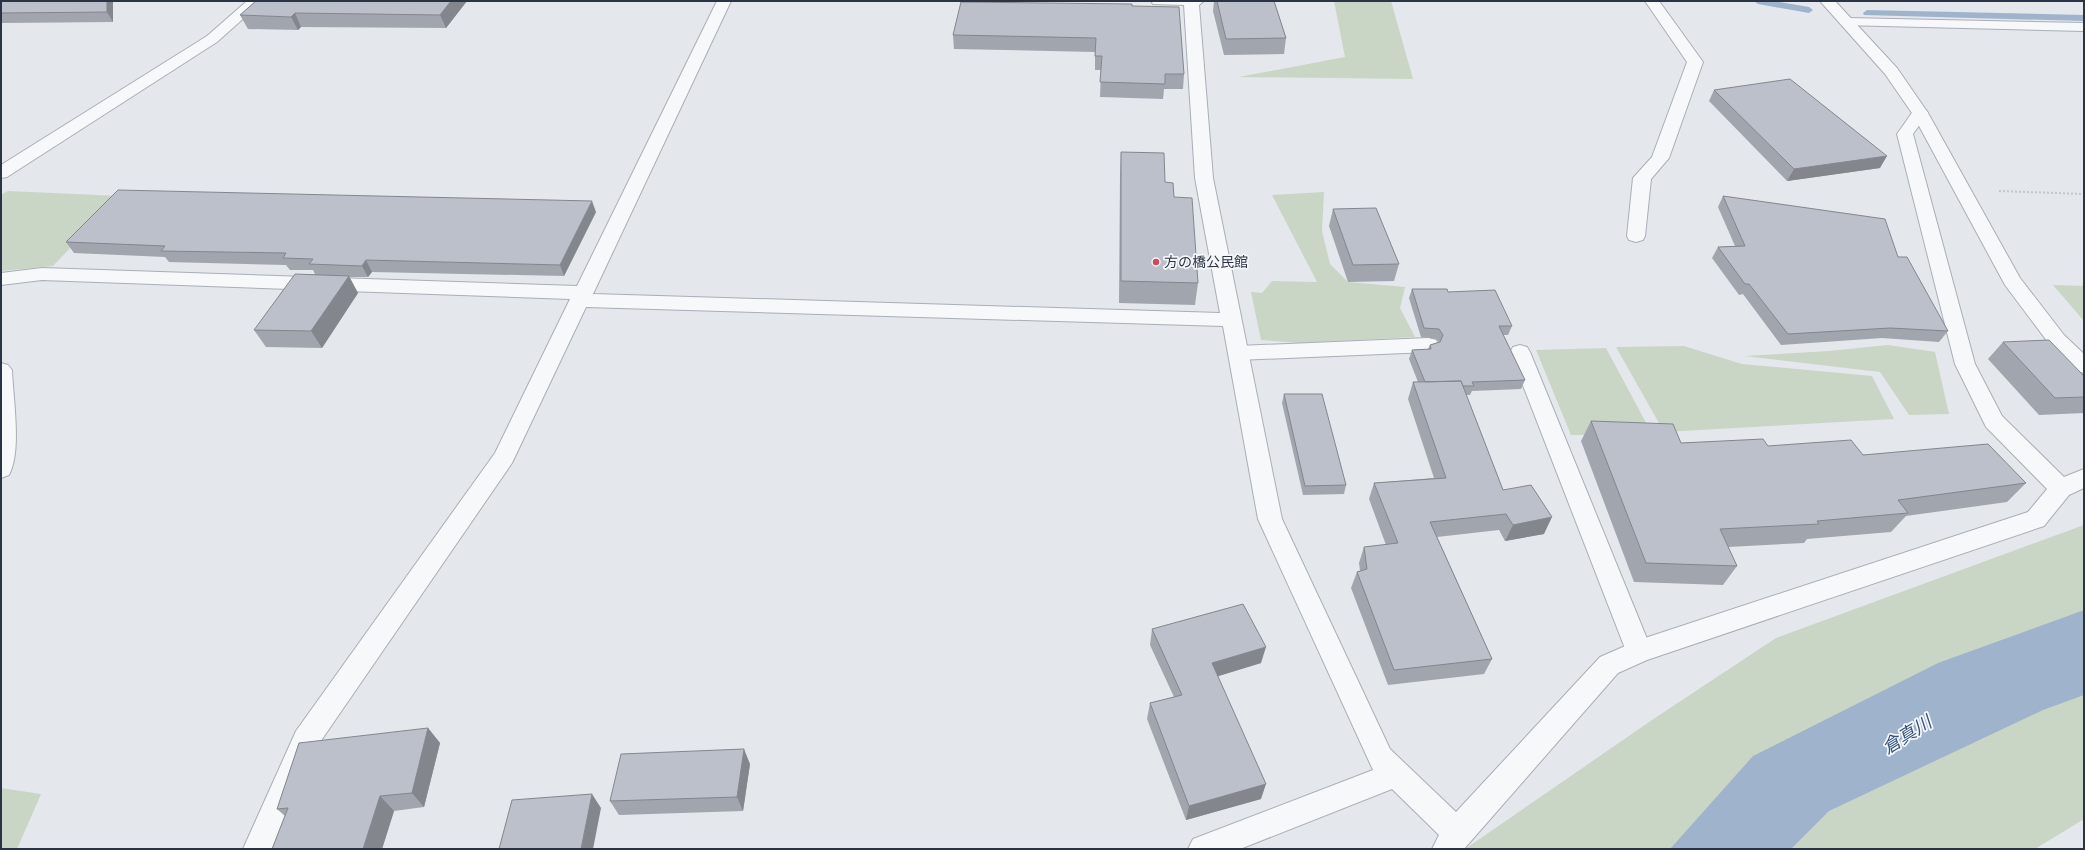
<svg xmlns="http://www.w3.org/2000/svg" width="2085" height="850" viewBox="0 0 2085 850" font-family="'Alegreya Sans','Noto Sans JP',sans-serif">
<rect width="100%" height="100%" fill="#e4e7ec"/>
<path fill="#c9d6c5" d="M1334 1H1391L1413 79 1239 77 1345 57Z
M8 191 120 196 53 266 1 271V195Z
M1324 192 1322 231 1330 264 1348 282 1405 287 1400 308 1415 337 1301 343 1261 340 1251 292 1262 293 1272 281 1317 282 1272 195Z
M2053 285 2084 286V321Z
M1888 345 1935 352 1949 414 1909 415 1880 372 1744 356 1829 351Z
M1684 346 1742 364 1872 376 1894 419 1664 432 1616 347Z
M1606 348 1652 434 1571 435 1536 350Z
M2084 525V819L2035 849H1465L1652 720 1776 638Z
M1 788 41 794 17 849H1Z"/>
<path fill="#9fb4cc" d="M2084 610V695L2043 710 1829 811 1791 849H1670L1753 756 1938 663Z"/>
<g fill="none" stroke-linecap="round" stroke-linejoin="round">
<path fill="#9fb4cc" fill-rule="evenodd" d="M1754 1H1773L1809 7 1813 10 1809 13 1758 4Z
M1867 10 2084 15V21L1864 15 1863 13Z"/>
<defs>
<path id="service" d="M1847 18 2084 23V31L1842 25 1840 22 1842 19Z
M1429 338 1436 340 1439 345 1436 350 1429 352 1238 360 1231 358 1228 353 1231 348 1238 346Z
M1520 345 1527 347 1530 352 1652 651 1648 659 1639 662 1630 659 1626 651 1510 352 1513 347Z"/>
<path id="minor" d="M247 1H263L217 42 7 177 1 178V165L207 36Z
M717 1H731L593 294 1220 313 1195 178 1184 5 1153 4 1151 1H1204L1199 5 1213 178 1282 519 1390 749 1456 812 1600 657 1639 640 2028 512 2047 489 1986 427 1955 364 1897 134 1914 110H1926L1928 113 1913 134 1975 364 2002 416 2064 477 2084 469V488L2069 495 2044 526 1647 660 1618 673 1464 849H1432L1439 835 1392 789 1240 849H1188L1193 839 1373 770 1258 519 1223 326 586 307 512 463 316 748 273 849H243L296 731 495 453 570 299 42 280 1 285V273L42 268 577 286Z
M1645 1H1659L1703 62 1669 158 1651 179 1645 236 1643 240 1636 242 1629 240 1627 236 1633 178 1652 157 1687 62Z
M1 363 8 365 12 370C13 398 22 451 9 475L1 478Z"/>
<path id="tertiary" d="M1820 1H1835L1897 68 1928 113 2020 278 2064 335 2084 354V373L2077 371 2050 345 2005 285 1912 113 1885 74Z"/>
</defs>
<use href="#service" stroke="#a9aeb7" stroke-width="2"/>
<use href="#minor" stroke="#a9aeb7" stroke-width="2"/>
<use href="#tertiary" stroke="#a9aeb7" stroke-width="2"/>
<path stroke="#c2c5cb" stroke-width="2" stroke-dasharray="2 2" stroke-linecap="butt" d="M1999 191 2084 194"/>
<use href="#service" fill="#f7f8fa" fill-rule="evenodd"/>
<use href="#minor" fill="#f7f8fa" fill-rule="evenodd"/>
<use href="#tertiary" fill="#f7f8fa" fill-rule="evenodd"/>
</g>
<path fill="#a1a5ae" d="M1 1H113V22L1 23Z
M256 1H467L446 28 301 27 298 30 248 29 240 15Z
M1214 1H1274L1286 38 1284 54 1224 55 1213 11Z
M1132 6 1184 74 1183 89H1164L1163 99 1100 97 1101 70H1095V52L954 49 953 35Z
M1714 90 1880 168 1787 181 1709 101Z
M1121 152 1165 182 1174 197 1198 283 1195 305 1119 303 1120 174Z
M1723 196 1898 257 1948 331 1939 342 1882 338 1781 345 1743 294 1739 295 1712 258 1718 247 1735 246 1718 207Z
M1333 209 1399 264 1394 281 1348 282 1329 226Z
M596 212 564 276 372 272 368 277H349L358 293 322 348 266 347 254 330 315 274 313 270H290L286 265 169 262 165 257 74 253 66 242Z
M1412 289 1448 292 1512 326 1508 335H1503L1525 380 1521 389 1472 391 1470 395H1466L1503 490 1544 534 1505 541 1499 530 1437 537 1492 659 1484 674 1388 685 1351 588 1357 572 1360 571 1359 563 1364 547 1386 545 1369 499 1374 483 1434 478 1408 399 1413 382H1418L1409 359 1412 350 1428 349 1430 345 1439 342 1436 339 1421 337 1409 298Z
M2003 342 2084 376V413L2039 415 1988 359Z
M1284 394 1346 485 1344 494 1303 495 1282 403Z
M1591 421 1681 443 1863 455 2026 483 2007 502 1906 516 1891 532 1807 539 1804 543 1728 547 1737 566 1723 585 1634 582 1581 441Z
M1152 629 1261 663 1218 676 1261 799 1186 820 1147 719 1150 703 1174 697 1150 645Z
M428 728 440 743 424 807 394 811 382 849H272L285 816 277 809Z
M750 764 743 811 619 815 610 801Z"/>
<path fill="#83868d" d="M107 1H113V22L107 12Z
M451 1H467L446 28 440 15Z
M295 13 301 27 298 30 291 17Z
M1887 156 1880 168 1787 181 1794 169Z
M592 201 596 212 564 276 560 265Z
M366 260 372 272 368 277 362 266Z
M349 276 358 293 322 348 311 331Z
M1552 517 1544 534 1505 541 1513 525Z
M1266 647 1261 663 1209 679 1212 663Z
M428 728 440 743 424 807 412 793Z
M744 749 750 764 743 811 737 797Z
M1266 784 1261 799 1186 820 1189 806Z
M592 794 601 808 593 849H581Z
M380 796 394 811 382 849H363Z"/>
<path fill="#bbc0ca" stroke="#83868d" d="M1 1H107V12L1 13Z
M256 1H451L440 15 295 13 291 17 240 15Z
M1217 1H1274L1286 38 1226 39Z
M961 2 1132 4V6L1179 7 1184 74H1165V84L1100 82 1102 56H1095L1096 38 953 35Z
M1790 79 1887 156 1794 169 1714 90Z
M1121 152 1164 153 1165 182 1173 183 1174 197 1192 198 1198 283 1121 281Z
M118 190 592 201 560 265 366 260 362 266 309 264 313 259 283 258 286 253 161 251 165 246 66 242Z
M1723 196 1885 219 1898 257H1907L1948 331 1890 328 1788 334 1749 284H1745L1718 247 1745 246Z
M1376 208 1399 264 1353 265 1333 209Z
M295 274 349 276 311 331 254 330Z
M1412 289H1447L1448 292 1495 290 1512 326H1499L1525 380 1472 382 1474 386H1463L1461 381 1425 382 1412 350 1431 349 1430 345 1440 342 1443 335 1439 329 1424 328Z
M2049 340 2084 376V397L2055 398 2003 342Z
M1461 381 1503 490 1531 485 1552 517 1513 525 1506 514 1430 522 1492 659 1394 670 1357 572 1367 569 1364 547 1398 543 1374 483 1446 478 1413 382Z
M1284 394H1322L1346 485 1305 486Z
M1591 421 1673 424 1681 443 1763 439 1768 446 1851 440 1863 455 1988 444 2026 483 1898 500 1908 513 1817 521 1819 524 1720 529 1737 566 1646 563Z
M1243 604 1266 647 1212 663 1266 784 1189 806 1150 703 1182 695 1152 629Z
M428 728 412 793 380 796 363 849H272L288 808 277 809 299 743Z
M744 749 737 797 610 801 621 754Z
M592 794 581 849H499L512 800Z"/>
<circle fill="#d1495b" stroke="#f4f6f9" stroke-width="1.5" cx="1156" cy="262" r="4"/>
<g text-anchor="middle" stroke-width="3.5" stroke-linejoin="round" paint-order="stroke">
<g font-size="14" fill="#2b3445" stroke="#f4f6f9" text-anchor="start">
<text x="1164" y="267">方の橋公民館</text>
</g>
<g font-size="18" font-style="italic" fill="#34527a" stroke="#f4f6f9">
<text transform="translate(1907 735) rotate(-32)" y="6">倉真川</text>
</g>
</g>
<rect width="2085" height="850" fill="none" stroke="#2b3445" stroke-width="4"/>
</svg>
